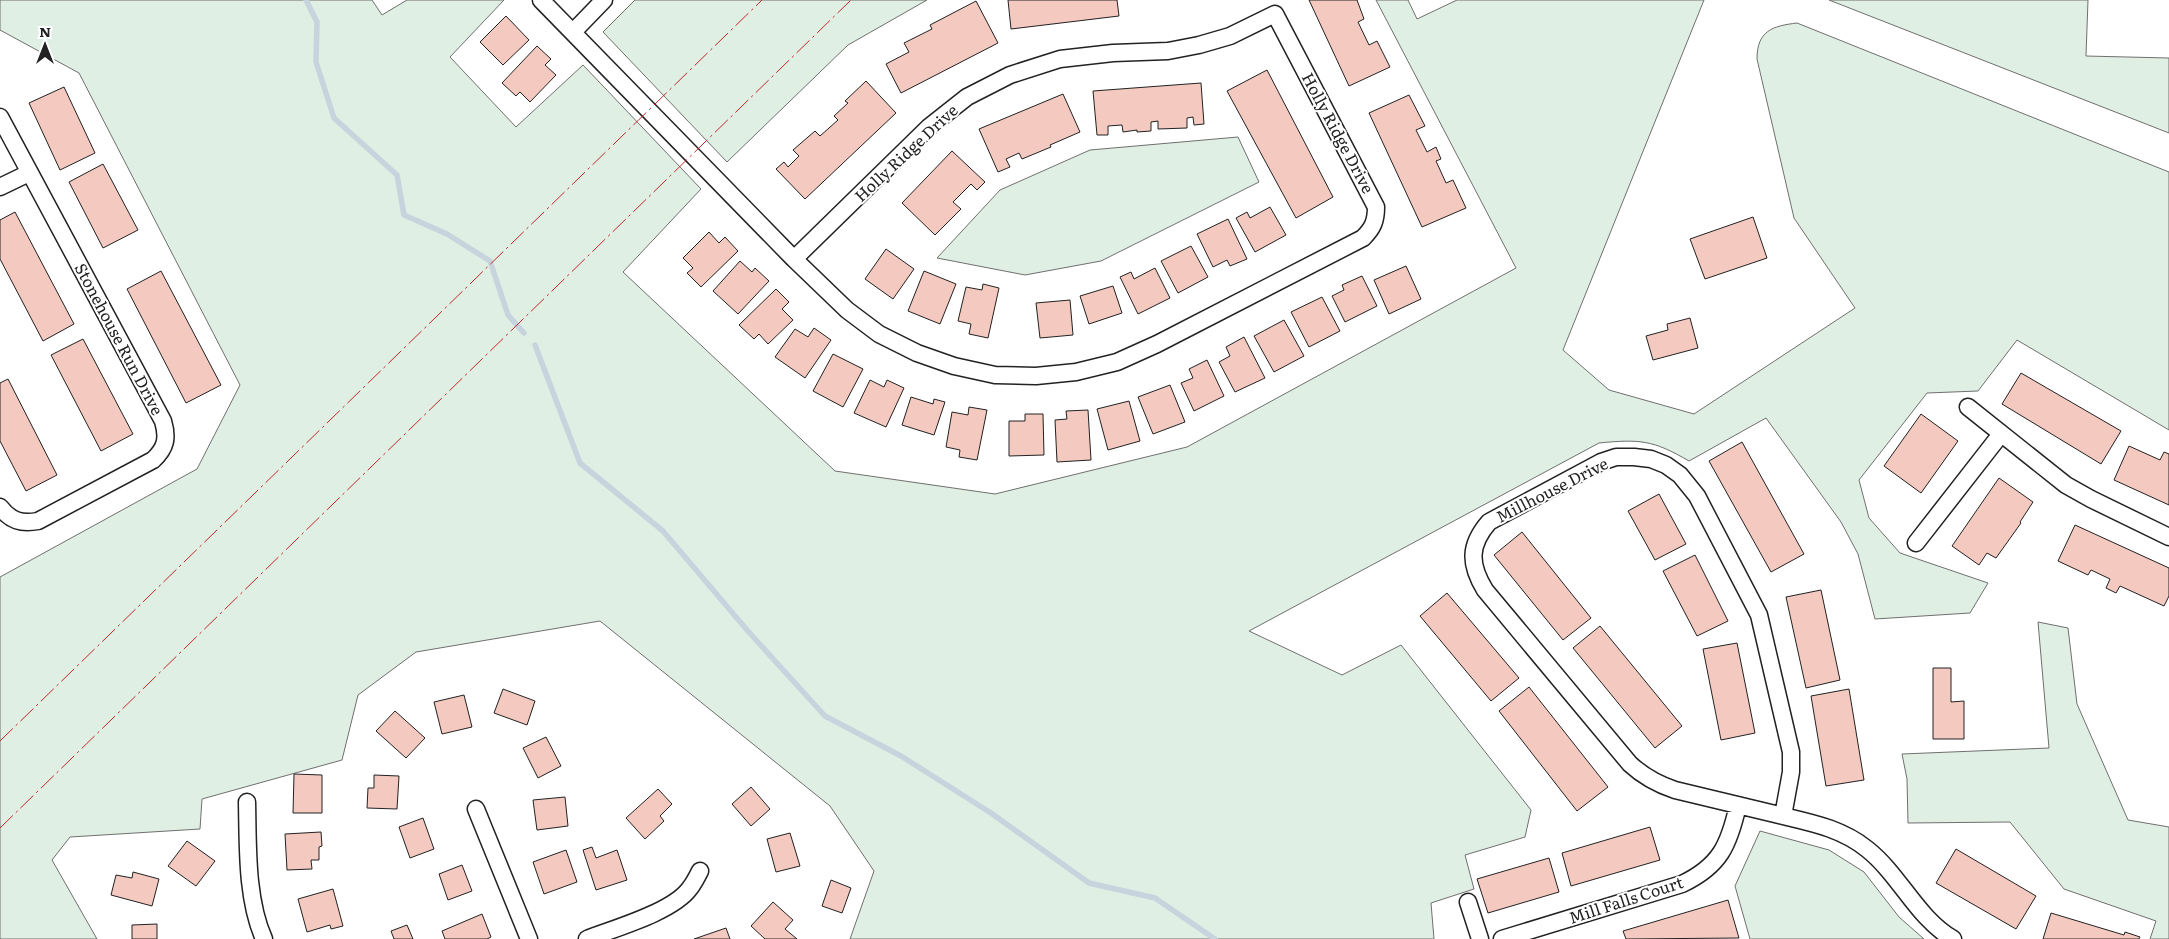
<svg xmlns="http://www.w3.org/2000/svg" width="2169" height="939" viewBox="0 0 2169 939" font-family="Literata,serif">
<rect width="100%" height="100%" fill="#fff"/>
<path fill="#e0efe3" stroke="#6f6f6f" d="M0 0H372L382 15 407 0H504L450 57 516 127 583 65 701 189 623 272 835 471 995 494 1187 447 1516 268 1376 0H1408L1417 19 1457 0H1704L1563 350 1609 390 1694 414 1855 308 1794 218 1757 59C1757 31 1772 26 1797 23L2169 172V430L2017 340 1978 391 1927 393 1859 480 1869 518 1900 553 1988 583 1970 613 1875 619 1858 554 1841 522 1766 418 1689 461C1653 440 1640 439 1599 443L1249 631 1342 675 1401 645 1531 810 1525 837 1465 855 1474 889 1431 903 1434 939H850L874 871 830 806 600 621 416 652 358 695 342 760 202 799 200 829 70 837 52 860 97 939H0V577L197 469 240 385 79 73 0 30Z
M635 0H927L848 45 727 162 603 32Z
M1829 0H2088L2086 56 2169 58V133Z
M1238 137 1259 182 1101 261 1025 275 937 258 1000 190 1090 150Z
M2038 622 2068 628 2077 704 2128 820 2169 827V939H2150L2156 921 2064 889 2010 822 1908 823 1907 779 1902 754 2049 748Z
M1760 831 1829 850 1864 872 1899 917 1924 939H1750L1735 886Z"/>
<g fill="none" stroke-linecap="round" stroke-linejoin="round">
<path stroke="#c7d3dd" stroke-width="5.5" d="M306 0 317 22 316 62 334 118 397 175 404 215 447 234 490 261 508 315 524 333
M535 345 580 463 663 531 747 630 825 716 901 756 991 813 1089 883 1155 898 1215 939"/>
</g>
<path fill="#f3c9c0" stroke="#222" d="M1008 0H1117L1119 16 1011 29Z
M1309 0H1357L1364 19 1358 22 1369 45 1377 41 1390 67 1349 86Z
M976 1 998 43 901 93 886 64 909 52 904 43 932 29 930 25Z
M506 16 529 40 503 65 480 42Z
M537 46 551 59 545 65 556 75 530 102 520 92 516 96 502 83Z
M1267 70 1333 197 1296 218 1227 91Z
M866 81 896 113 805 199 776 169 784 162 788 167 799 156 793 150 815 131 820 136 838 120 834 116 848 103 845 101Z
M1201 83 1204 124 1194 125 1193 117 1187 118V128L1158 129V121L1151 122V131L1137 132V130L1123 132 1122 125 1108 126V135H1097L1093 91Z
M64 87 95 153 60 170 29 103Z
M1063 94 1080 132 1050 145 1051 147 1022 159 1019 153 1006 159 1010 167 998 172 979 129Z
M1409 95 1425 126 1416 130 1427 152 1436 147 1441 159 1436 161 1446 183 1453 180 1466 208 1422 227 1369 113Z
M952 151 985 182 977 190 971 184 953 202 961 209 935 235 902 203Z
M103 164 138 230 103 248 69 182Z
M1270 207 1286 235 1255 252 1236 218 1247 212 1250 218Z
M15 212 74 324 43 341 0 259V220Z
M1753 217 1767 258 1705 279 1690 239Z
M1228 219 1247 259 1230 266 1227 260 1213 267 1197 234Z
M709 232 719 243 725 237 738 251 701 287 687 273 693 268 683 258Z
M1191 246 1208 277 1178 293 1161 261Z
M886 249 914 269 893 299 865 279Z
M740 261 752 272 755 268 769 281 738 314 713 291Z
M1406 266 1421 299 1389 314 1374 280Z
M1155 268 1170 298 1138 314 1120 277 1131 272 1134 279Z
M161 271 221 385 186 403 127 289Z
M924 271 956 284 940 324 908 311Z
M1362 276 1377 306 1345 322 1332 296 1344 290 1342 285Z
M983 284 999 288 988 338 969 334 971 324 958 321 966 287 982 290Z
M1113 286 1122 313 1089 324 1080 296Z
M776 289 789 302 782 309 793 320 768 344 759 334 754 339 739 325Z
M1322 297 1340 331 1309 347 1291 312Z
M1070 300 1073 335 1040 338 1036 303Z
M1690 318 1698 348 1653 360 1646 336 1668 330 1667 324Z
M1284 320 1304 356 1274 372 1254 336Z
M814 328 831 340 805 378 775 357 795 329 808 337Z
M1244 337 1265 378 1235 392 1219 362 1230 356 1226 347Z
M83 339 133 434 101 451 51 355Z
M833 354 863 369 843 407 813 391Z
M1207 360 1224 396 1194 411 1181 383 1193 378 1189 369Z
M2021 373 2121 431 2101 464 2002 404Z
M8 379 57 475 26 491 0 441V383Z
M870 380 884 387 887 380 904 388 886 427 854 413Z
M1170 385 1185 422 1153 434 1138 397Z
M911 397 933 404 934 399 945 402 934 435 902 425Z
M1129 401 1140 441 1108 450 1097 409Z
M969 407 987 410 977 460 959 457 960 450 946 447 952 412 968 415Z
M1088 410 1091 460 1057 462 1055 420 1067 419 1066 411Z
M1025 414H1043L1044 455 1009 456V421H1025Z
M1921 414 1958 441 1921 493 1884 466Z
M1742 442 1804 554 1771 572 1709 461Z
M2129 446 2160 460 2164 452 2169 454V505L2114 480Z
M1999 478 2033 502 2020 522 2021 523 1996 558 1987 553 1979 565 1952 546Z
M1659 494 1686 544 1655 560 1628 511Z
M2075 525 2169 568V596L2164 606 2120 586 2116 593 2106 588 2110 579 2091 570 2088 575 2058 561Z
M1522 532 1591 618 1563 640 1494 555Z
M1695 555 1728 621 1697 636 1663 571Z
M1821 590 1840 680 1806 688 1786 597Z
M1447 593 1519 678 1491 701 1420 616Z
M1600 626 1682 726 1655 748 1573 648Z
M1737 643 1755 733 1721 740 1703 649Z
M1933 668H1951V702L1964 701V739H1933Z
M1529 687 1608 787 1577 811 1499 711Z
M503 689 535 701 527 725 494 713Z
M1849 689 1864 780 1826 786 1811 696Z
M464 695 472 727 442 734 434 702Z
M395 711 425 738 406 758 376 731Z
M546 737 561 766 538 778 523 748Z
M294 774 322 775V813H293Z
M374 775 399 776 397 809 367 808 368 788H374Z
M751 787 770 809 751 826 732 804Z
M658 789 672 804 660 816 664 821 645 839 626 818Z
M565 797 568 826 537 830 533 800Z
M423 818 434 849 410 858 399 827Z
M1650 827 1660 860 1571 886 1562 853Z
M321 832 322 846 319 847V860H311L312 869 287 870 285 834Z
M790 833 800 866 776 872 767 839Z
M187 841 215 861 196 886 168 866Z
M592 847 596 858 617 850 627 880 596 890 583 850Z
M1956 849 2036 896 2016 929 1936 883Z
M566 850 577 882 544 894 533 862Z
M1549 858 1559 892 1488 913 1477 879Z
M462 865 472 891 448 900 439 874Z
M133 872 159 879 152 906 111 895 116 875 132 878Z
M831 880 851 888 842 913 822 906Z
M333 889 343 926 331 929 330 925 307 932 298 899Z
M1728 900 1739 938 1626 939 1623 931Z
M773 902 793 920 785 929 797 939H765L751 926Z
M2051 913 2124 935 2125 932 2140 937 2139 939H2043Z
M482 914 491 937 487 939H445L442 931Z
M157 924V939H132V925Z
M407 925 413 939H394L391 931Z
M726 928 730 939H694Z"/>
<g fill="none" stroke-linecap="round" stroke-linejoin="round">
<defs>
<path id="street" d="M541 0 794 259 847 310 879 334 917 353 954 366 995 375 1036 376 1076 372 1117 362 1157 344 1363 238C1373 228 1376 221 1376 207L1275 14 1230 36 1199 45 1168 51 1113 53 1060 59 1010 75 967 97 929 127 794 259
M573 32 604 0
M0 117 163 421C168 438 166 448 153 460L38 521C21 524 11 521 0 507
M0 187 29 173
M1968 407 2066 485 2091 499 2169 537
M1916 543 2001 434
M247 802C248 845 246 899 264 939
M476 809 529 939
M1783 816 1791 772V752L1759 615 1697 496 1680 475 1666 465 1651 459 1634 457H1616L1601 462 1489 522C1469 545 1469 564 1485 590L1630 764C1644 777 1657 784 1675 790 1708 798 1742 806 1775 814 1807 822 1840 827 1867 849 1900 875 1916 917 1953 939
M1468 902 1480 939
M587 939C615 928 673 912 690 888 694 883 697 877 700 871
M1502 939 1682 884C1720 866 1729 845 1738 805"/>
</defs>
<use href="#street" stroke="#222" stroke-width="19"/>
<use href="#street" stroke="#fff" stroke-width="16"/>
<path stroke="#c62828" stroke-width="1" stroke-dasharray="18 4 2.5 4" stroke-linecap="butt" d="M0 741 762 0
M0 828 851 0"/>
</g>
<g text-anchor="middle" stroke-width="4" stroke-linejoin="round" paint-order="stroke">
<g font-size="16" fill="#222" stroke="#fff">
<text transform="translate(1338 133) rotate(62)" y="6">Holly Ridge Drive</text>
<text transform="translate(906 153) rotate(-43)" y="6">Holly Ridge Drive</text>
<text transform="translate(119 339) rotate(62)" y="6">Stonehouse Run Drive</text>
<text transform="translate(1552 490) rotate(-27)" y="6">Millhouse Drive</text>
<text transform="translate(1626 900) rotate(-18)" y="6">Mill Falls Court</text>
</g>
</g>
<g transform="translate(45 45)" stroke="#ffffff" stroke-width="4" paint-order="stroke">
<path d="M0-4L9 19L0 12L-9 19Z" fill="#222222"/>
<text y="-8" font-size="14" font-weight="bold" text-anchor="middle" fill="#222222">N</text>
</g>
</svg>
